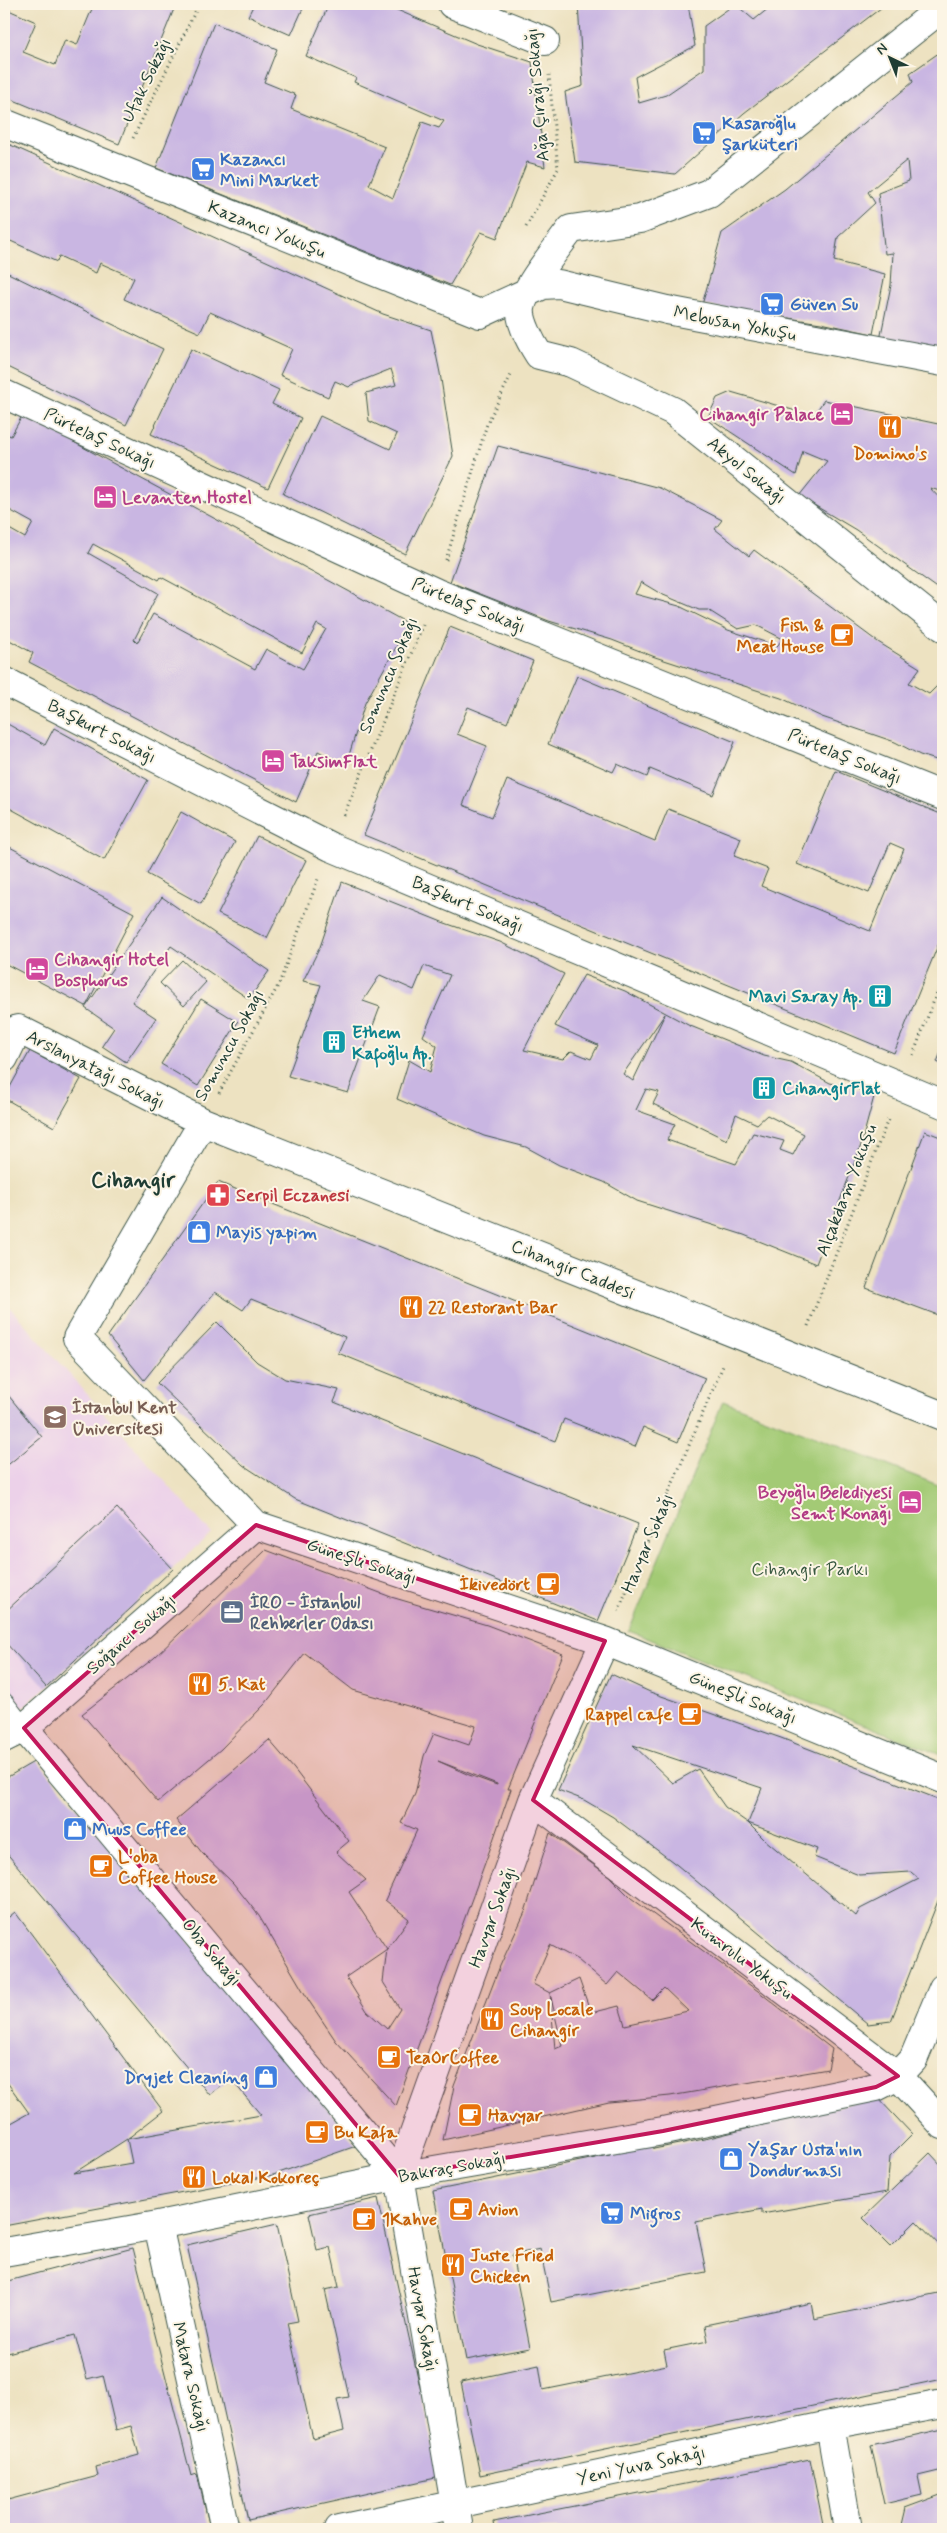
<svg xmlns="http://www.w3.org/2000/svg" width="947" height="2533" viewBox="0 0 947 2533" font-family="Mynerve,sans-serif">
<rect width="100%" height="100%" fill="#fcf5e5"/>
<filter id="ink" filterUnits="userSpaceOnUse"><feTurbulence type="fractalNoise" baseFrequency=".02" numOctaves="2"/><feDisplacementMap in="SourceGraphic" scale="10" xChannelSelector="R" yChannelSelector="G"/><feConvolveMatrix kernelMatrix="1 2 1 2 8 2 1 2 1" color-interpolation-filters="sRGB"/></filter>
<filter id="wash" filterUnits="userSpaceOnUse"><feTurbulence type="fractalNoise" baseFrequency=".0096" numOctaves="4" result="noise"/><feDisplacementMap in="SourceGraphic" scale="20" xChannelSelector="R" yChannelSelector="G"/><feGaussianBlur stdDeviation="1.12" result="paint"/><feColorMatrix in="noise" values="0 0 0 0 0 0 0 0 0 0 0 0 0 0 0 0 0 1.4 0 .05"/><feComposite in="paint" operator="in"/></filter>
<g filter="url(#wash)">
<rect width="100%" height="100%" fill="#ede2c1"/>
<path fill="#ecd1e9" d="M4 1301 211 1533 46 1687 15 1714 4 1720Z"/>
<path fill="#a3ca75" stroke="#618454" d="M723 1401 943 1487V1756L629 1631Z"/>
<g id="blocks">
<path fill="#c9b6e2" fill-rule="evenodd" d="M94 4H176L119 144 4 96V8L36 22 23 52 55 65 65 40 77 45Z
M254 4H305L291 35 248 16Z
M329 4H383L477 44 532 62 545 167 527 162 497 238 481 232 450 285 156 168 214 23 277 49 264 82 296 95 291 109 385 147 369 185 393 198 422 122 439 128 444 121 354 82 356 78 306 56Z
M578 4H688L695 46 635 77 639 103 666 95 704 69V26L735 4 754 20 774 4H886L744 113 675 174 575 162 565 92 583 86Z
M943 50V355L879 345 891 285 893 253 885 254 878 193 909 181 907 160 868 192 875 203 838 237 834 261 885 274 873 334 821 323 702 305 722 233 785 189 913 82 910 73Z
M4 142 383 314 431 330 440 373 453 456 405 554 283 494 320 416 390 449 397 434 369 421 366 393 396 385 391 369 351 385 349 387 335 381 328 397 280 375 292 349 210 312 200 333 124 299 134 278 100 263 96 273 59 256 57 262 4 238Z
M4 271 163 349 126 425 4 365Z
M191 349 279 390 272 404 301 418 268 488 151 434Z
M731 392 813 416 824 400 943 425V492L930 488 943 502V592L856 530 799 496 827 461 803 451 796 475 708 417 717 398Z
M22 416 57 433 409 624 365 703 346 765 318 751 296 802 29 662 33 653 4 637V526L25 538 33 523 4 507V433L11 436ZM93 544 159 580 161 577 302 653 317 624 326 629 303 669 266 649 255 669 153 614 137 643 134 640 158 593 88 553Z
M498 446 660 488 722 520 715 529 749 556 754 550 878 642 920 668 909 683 929 694 940 683 943 686V762L920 755 895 742 822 717 781 698 655 657 612 640 549 621 450 582ZM641 582 661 594 699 610H708L738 629 756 625 783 639 777 646 728 630 679 606 635 594Z
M450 627 533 661 507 723 468 707 457 734 487 746 463 805 492 817 507 780 655 841 668 809 741 838 734 856 768 869 761 886 870 931 904 849 890 843 869 893 797 864 836 771 943 815V933L894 1053 364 835Z
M577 676 735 742 713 795 650 769 647 777 617 764 613 772 548 744Z
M4 722 45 745 54 728 148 780 104 860 4 805Z
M181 812 235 842 201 904 147 874Z
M257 836 306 860 267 938 218 914Z
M4 844 134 913 86 1006 4 963Z
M342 882 442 922 500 942 564 974 524 1050 563 1059 571 1051 591 1059 598 1045 555 1026 584 975 625 991 688 1025 764 1056 791 1062 830 1083 875 1093 861 1145 816 1264 744 1235 637 1201 604 1182 559 1165 526 1147 484 1136 397 1099 409 1060 430 1072 437 1046 423 1036 450 975 424 966 414 990 380 975 363 1001 380 1007 348 1093 288 1076 321 985 303 981 320 947ZM665 1014 633 1081 623 1074ZM646 1089 659 1092 653 1104 727 1140 736 1114 757 1124 767 1115 804 1134 793 1155 780 1150 784 1141 753 1133 736 1164 667 1140 675 1124 636 1110Z
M162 897 269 971 249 999 171 946 132 1002 156 1018 126 1062 102 1046 114 1028 85 1008Z
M182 960 206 982 184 1006 160 983Z
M201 999 238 1022 198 1086 161 1064Z
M943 1047V1065L937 1062Z
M30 1051 81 1079 54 1127 4 1098Z
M925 1131 943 1138V1317L866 1288Z
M218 1182 705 1378 678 1442 643 1427 635 1447 564 1419 555 1441 338 1353 345 1337 251 1299 243 1310 215 1292 144 1380 108 1336Z
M217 1322 257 1362 285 1379 339 1390 334 1402 638 1524 598 1621 295 1499 243 1465 157 1383Z
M4 1390 42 1437 4 1468Z
M117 1508 173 1569 46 1687 4 1641V1613Z
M266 1550 391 1597 487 1625 563 1654 508 1789H511L489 1852 396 2106 336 2041 309 2001 259 1916 233 1883 203 1854 176 1820 269 1740 294 1769 349 1841 336 1852 366 1880 349 1892 387 1949 346 1977 367 2011 387 2029 400 2009 383 1982 387 1949 409 1919 385 1900 417 1830 401 1823 415 1794 424 1756 434 1733 469 1745 476 1726 353 1690 305 1653 265 1704 221 1749 158 1802 82 1714 154 1658ZM438 1761 497 1784V1785L469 1775Z
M611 1674 650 1692 781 1738 943 1801V1888L891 2021 868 2024 677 1865 613 1817 584 1800 558 1790ZM633 1745 762 1788 748 1823 817 1849 814 1857 859 1875 911 1872 919 1879 860 1909 856 1916 764 1839 748 1823 725 1807 698 1769 673 1783Z
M37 1760 305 2078 356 2146 273 2175 4 2226V2127L29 2113 4 2078V1921L15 1912 163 2111 127 2139 74 2173 132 2163 127 2139 261 2115 230 2078 210 2095 4 1850V1779Z
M550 1833 609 1876 631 1898 758 1991 832 2049 828 2069 670 2096 609 2102 443 2140 454 2086 500 1966 525 1912ZM550 1945 578 1960 607 1985 618 1972 652 2000 664 1988 688 2011 625 2025 619 2006 591 2013 579 1979 550 1993 533 1984ZM550 1993 562 2046 555 2049Z
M943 2041V2083H942L940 2049Z
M877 2097 912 2134 890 2156 887 2192 762 2214V2209L696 2222 706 2272 551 2302 540 2249 512 2255 530 2348 466 2360 433 2191 610 2155 609 2152 653 2143 654 2149 709 2138Z
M930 2153 943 2167V2249L916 2221 891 2246 863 2218Z
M378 2198 440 2477 248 2520 187 2245 277 2224 298 2321 287 2323 313 2439 344 2431 337 2399 349 2397 325 2290 339 2287 330 2247 317 2250 309 2214Z
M133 2248 191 2476 197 2474 210 2528 4 2529V2501L98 2476 96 2467 139 2455 131 2426 116 2430 103 2375 87 2379 75 2335 4 2354V2282Z
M943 2292V2379L480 2475 461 2382 539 2365 543 2390 667 2365 664 2350 708 2341 705 2325 811 2303 814 2319Z
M943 2429V2470L918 2476 922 2495 884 2504 871 2445Z
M810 2459 824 2529H495L494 2522Z
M943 2494V2529H900L905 2508Z
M437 2526V2529H425Z"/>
</g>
</g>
<g filter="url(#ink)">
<use href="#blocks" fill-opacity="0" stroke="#3e5649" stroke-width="1"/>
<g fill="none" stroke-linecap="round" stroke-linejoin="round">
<defs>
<path id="lane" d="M4 1702 24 1728"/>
<path id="street" d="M452 4 545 41
M943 7 709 193 640 219 571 229C558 247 524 288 521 308 519 321 532 344 539 355L571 363 673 411 943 627
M4 123 480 314 543 285 559 284 667 310 943 362
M4 394 437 593 943 796
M4 681 331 847 943 1104
M4 1058 18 1029 203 1122 943 1416
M203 1122 77 1338 256 1525 605 1641 943 1779
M24 1728 399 2176
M4 1738 24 1728 256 1525
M533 1800 898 2076 943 2125
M158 2225 225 2529
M4 2252 158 2225 399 2176 663 2131 876 2087 898 2076 913 2060 943 1988
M830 2425 848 2529
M339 2529 830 2425 943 2404
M459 2529 399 2176 533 1800 605 1641"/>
</defs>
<use href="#lane" stroke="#3e5649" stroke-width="20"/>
<use href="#street" stroke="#3e5649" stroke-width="30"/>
<path stroke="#3e5649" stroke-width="3" stroke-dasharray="1 4" stroke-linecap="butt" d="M133 138 199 4
M526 227 558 169 549 75
M446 560 487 424 512 373
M344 815 423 625
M913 1055 943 977
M219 1093 279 984 318 879
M808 1326 889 1117
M618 1611 723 1366"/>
<use href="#lane" stroke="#fff" stroke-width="18"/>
<use href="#street" stroke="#fff" stroke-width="28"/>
</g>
</g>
<path fill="#c2185b" fill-opacity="0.2" stroke="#c2185b" stroke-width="4" stroke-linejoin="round" d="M256 1525 605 1641 533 1800 898 2076 876 2087 663 2131 399 2176 24 1728Z"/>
<defs>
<symbol id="supermarket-square" viewBox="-11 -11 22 22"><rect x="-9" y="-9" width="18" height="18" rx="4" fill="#3f7fe0" stroke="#fcf5e5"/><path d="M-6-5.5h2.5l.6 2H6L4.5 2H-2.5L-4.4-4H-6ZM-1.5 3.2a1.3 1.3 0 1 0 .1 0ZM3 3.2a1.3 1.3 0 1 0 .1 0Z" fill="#fff"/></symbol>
<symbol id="hotel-square" viewBox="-11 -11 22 22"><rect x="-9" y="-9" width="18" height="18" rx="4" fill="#d1479c" stroke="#fcf5e5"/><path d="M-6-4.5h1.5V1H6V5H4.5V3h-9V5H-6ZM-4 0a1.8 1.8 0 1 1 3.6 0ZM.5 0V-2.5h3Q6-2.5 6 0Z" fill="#fff"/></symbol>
<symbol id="restaurant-square" viewBox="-11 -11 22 22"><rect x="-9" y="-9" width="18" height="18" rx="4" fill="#e8710a" stroke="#fcf5e5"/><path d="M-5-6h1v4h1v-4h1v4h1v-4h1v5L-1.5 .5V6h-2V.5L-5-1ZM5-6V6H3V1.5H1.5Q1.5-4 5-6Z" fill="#fff"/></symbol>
<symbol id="cafe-square" viewBox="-11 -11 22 22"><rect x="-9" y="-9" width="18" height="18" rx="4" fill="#e8710a" stroke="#fcf5e5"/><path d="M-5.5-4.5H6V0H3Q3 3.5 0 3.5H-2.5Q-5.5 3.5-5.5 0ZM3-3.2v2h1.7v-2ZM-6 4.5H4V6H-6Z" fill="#fff"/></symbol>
<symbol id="building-square" viewBox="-11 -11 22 22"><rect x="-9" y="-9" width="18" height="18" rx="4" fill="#0f9aa8" stroke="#fcf5e5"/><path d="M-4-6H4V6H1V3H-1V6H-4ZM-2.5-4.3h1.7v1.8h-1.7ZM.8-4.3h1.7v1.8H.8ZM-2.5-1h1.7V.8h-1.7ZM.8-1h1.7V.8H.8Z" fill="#fff"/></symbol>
<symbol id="pharmacy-square" viewBox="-11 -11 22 22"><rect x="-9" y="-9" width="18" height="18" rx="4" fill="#e0444e" stroke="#fcf5e5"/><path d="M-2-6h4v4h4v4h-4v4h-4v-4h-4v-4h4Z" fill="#fff"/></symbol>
<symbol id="shop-square" viewBox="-11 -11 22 22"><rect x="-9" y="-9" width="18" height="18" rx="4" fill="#3f7fe0" stroke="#fcf5e5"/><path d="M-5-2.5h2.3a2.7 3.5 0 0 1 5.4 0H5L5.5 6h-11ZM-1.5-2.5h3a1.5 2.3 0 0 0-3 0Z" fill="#fff"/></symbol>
<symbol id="university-square" viewBox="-11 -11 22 22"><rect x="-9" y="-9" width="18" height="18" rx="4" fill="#8d6e63" stroke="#fcf5e5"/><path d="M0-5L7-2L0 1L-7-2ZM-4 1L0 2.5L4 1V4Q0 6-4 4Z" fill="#fff"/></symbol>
<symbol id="office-square" viewBox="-11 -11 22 22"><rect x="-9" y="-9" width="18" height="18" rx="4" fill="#5c6f8a" stroke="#fcf5e5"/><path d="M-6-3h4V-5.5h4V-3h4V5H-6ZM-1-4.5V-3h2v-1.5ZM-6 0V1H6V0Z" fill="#fff"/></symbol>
</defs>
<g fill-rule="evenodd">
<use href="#supermarket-square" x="690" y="119" width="28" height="28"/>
<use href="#supermarket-square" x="189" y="155" width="28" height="28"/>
<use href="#supermarket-square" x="758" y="290" width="28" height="28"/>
<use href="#hotel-square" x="828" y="400" width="28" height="28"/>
<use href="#restaurant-square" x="876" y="413" width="28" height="28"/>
<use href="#hotel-square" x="91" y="483" width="28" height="28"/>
<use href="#cafe-square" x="828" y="621" width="28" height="28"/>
<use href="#hotel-square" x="259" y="747" width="28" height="28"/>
<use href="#hotel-square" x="23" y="955" width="28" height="28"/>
<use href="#building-square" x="866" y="982" width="28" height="28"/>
<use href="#building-square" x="320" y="1028" width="28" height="28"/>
<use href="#building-square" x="750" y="1074" width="28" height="28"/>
<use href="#pharmacy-square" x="204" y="1181" width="28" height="28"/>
<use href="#shop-square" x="185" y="1218" width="28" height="28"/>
<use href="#restaurant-square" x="397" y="1293" width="28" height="28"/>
<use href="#university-square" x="41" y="1403" width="28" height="28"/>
<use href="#hotel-square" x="896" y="1488" width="28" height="28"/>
<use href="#cafe-square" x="534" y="1570" width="28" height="28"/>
<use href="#office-square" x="218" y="1598" width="28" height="28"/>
<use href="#restaurant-square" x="186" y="1670" width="28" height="28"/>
<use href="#cafe-square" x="676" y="1700" width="28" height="28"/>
<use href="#shop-square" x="61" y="1815" width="28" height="28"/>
<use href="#cafe-square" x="87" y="1852" width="28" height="28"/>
<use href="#restaurant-square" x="478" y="2005" width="28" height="28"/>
<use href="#cafe-square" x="375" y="2043" width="28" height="28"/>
<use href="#shop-square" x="252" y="2063" width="28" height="28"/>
<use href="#cafe-square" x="456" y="2101" width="28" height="28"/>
<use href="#cafe-square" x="303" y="2118" width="28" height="28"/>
<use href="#shop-square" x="717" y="2145" width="28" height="28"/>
<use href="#restaurant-square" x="180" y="2163" width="28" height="28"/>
<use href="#cafe-square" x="447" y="2195" width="28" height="28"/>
<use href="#supermarket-square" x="598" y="2199" width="28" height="28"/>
<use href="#cafe-square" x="350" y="2205" width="28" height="28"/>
<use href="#restaurant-square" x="439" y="2251" width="28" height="28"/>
</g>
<g text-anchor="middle" stroke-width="4" stroke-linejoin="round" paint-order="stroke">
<g font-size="18" fill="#1f3d34" stroke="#fcf5e5">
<text transform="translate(146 80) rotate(-64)" y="6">Ufak Sokağı</text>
<text transform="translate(537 95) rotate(-95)" y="6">Ağa Çırağı Sokağı</text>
<text transform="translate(267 229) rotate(22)" y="6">Kazancı Yokuşu</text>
<text transform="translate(735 323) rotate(11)" y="6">Mebusan Yokuşu</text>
<text transform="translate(100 438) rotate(25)" y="6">Pürtelaş Sokağı</text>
<text transform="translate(747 470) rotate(39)" y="6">Akyol Sokağı</text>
<text transform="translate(469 605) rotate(22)" y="6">Pürtelaş Sokağı</text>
<text transform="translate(388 675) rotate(-67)" y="6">Somuncu Sokağı</text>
<text transform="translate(102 731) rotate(27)" y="6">Başkurt Sokağı</text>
<text transform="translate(845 756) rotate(22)" y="6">Pürtelaş Sokağı</text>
<text transform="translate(468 904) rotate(23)" y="6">Başkurt Sokağı</text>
<text transform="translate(229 1045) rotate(-61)" y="6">Somuncu Sokağı</text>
<text transform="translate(96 1069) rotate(27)" y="6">Arslanyatağı Sokağı</text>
<text transform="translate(846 1190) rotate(-69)" y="6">Alçakdam Yokuşu</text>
<text transform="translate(573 1269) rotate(22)" y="6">Cihangir Caddesi</text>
<text transform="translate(647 1543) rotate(-67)" y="6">Havyar Sokağı</text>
<text transform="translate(362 1561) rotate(18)" y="6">Güneşli Sokağı</text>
<text transform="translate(131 1634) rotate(-41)" y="6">Soğancı Sokağı</text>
<text transform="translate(743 1697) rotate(22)" y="6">Güneşli Sokağı</text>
<text transform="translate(492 1917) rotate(-70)" y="6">Havyar Sokağı</text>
<text transform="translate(212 1952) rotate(50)" y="6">Oba Sokağı</text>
<text transform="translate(742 1958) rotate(37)" y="6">Kumrulu Yokuşu</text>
<text transform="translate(452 2167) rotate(-10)" y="6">Bakraç Sokağı</text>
<text transform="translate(423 2319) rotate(80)" y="6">Havyar Sokağı</text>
<text transform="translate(191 2377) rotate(77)" y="6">Matara Sokağı</text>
<text transform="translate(641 2465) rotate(-12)" y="6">Yeni Yuva Sokağı</text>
</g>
<g font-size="18" font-weight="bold" fill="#366cbe" stroke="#fcf5e5" text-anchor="start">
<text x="722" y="129">Kasaroğlu<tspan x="722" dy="21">Şarküteri</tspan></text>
<text x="220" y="165">Kazancı<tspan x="220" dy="21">Mini Market</tspan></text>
<text x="790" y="310">Güven Su</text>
<text x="216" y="1238">Mayis yapim</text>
<text x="92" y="1835">Muus Coffee</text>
<text x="248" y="2083" text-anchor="end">Dryjet Cleaning</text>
<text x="748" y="2155">Yaşar Usta'nın<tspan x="748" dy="21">Dondurması</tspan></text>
<text x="630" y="2219">Migros</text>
</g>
<g font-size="18" font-weight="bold" fill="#b23c85" stroke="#fcf5e5" text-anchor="start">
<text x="824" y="420" text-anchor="end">Cihangir Palace</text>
<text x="122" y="503">Levanten Hostel</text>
<text x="290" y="767">TaksimFlat</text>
<text x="54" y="965">Cihangir Hotel<tspan x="54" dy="21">Bosphorus</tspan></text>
<text x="892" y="1498" text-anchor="end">Beyoğlu Belediyesi<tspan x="892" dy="21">Semt Konağı</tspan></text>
</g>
<g font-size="18" font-weight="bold" fill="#c56008" stroke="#fcf5e5" text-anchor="start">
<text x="890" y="459" text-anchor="middle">Domino's</text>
<text x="824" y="631" text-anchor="end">Fish &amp;<tspan x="824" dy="21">Meat House</tspan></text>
<text x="428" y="1313">22 Restorant Bar</text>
<text x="530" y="1590" text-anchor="end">İkivedört</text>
<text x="218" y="1690">5. Kat</text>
<text x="672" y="1720" text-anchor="end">Rappel cafe</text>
<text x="118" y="1862">L'oba<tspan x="118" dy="21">Coffee House</tspan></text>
<text x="510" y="2015">Soup Locale<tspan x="510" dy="21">Cihangir</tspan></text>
<text x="406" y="2063">TeaOrCoffee</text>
<text x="488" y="2121">Havyar</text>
<text x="334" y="2138">Bu Kafa</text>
<text x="212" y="2183">Lokal Kokoreç</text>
<text x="478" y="2215">Avion</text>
<text x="382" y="2225">1Kahve</text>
<text x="470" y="2261">Juste Fried<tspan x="470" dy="21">Chicken</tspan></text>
</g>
<g font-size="18" font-weight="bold" fill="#0d838f" stroke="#fcf5e5" text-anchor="start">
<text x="862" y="1002" text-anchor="end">Mavi Saray Ap.</text>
<text x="352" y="1038">Ethem<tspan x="352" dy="21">Kafoğlu Ap.</tspan></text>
<text x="782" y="1094">CihangirFlat</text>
</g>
<g font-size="18" font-weight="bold" fill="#be3a42" stroke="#fcf5e5" text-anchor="start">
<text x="236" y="1201">Serpil Eczanesi</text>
</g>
<g font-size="18" font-weight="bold" fill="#785e54" stroke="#fcf5e5" text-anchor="start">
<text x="72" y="1413">İstanbul Kent<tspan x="72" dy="21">Üniversitesi</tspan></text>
</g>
<g font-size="18" fill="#395941" stroke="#fcf5e5">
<text x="810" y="1575">Cihangir Parkı</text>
</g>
<g font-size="18" font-weight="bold" fill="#4e5e75" stroke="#fcf5e5" text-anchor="start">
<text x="250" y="1608">İRO - İstanbul<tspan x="250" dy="21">Rehberler Odası</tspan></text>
</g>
<g font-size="22" font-weight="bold" fill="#1f3d34" stroke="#fcf5e5">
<text x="133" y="1187">Cihangir</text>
</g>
</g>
<rect width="947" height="2533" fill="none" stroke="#fcf5e5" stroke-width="20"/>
<g transform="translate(890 58) rotate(317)" stroke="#fcf5e5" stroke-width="4" paint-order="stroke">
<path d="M0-4L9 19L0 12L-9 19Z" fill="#1f3d34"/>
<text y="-8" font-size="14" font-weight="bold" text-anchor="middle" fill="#1f3d34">N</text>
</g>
</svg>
